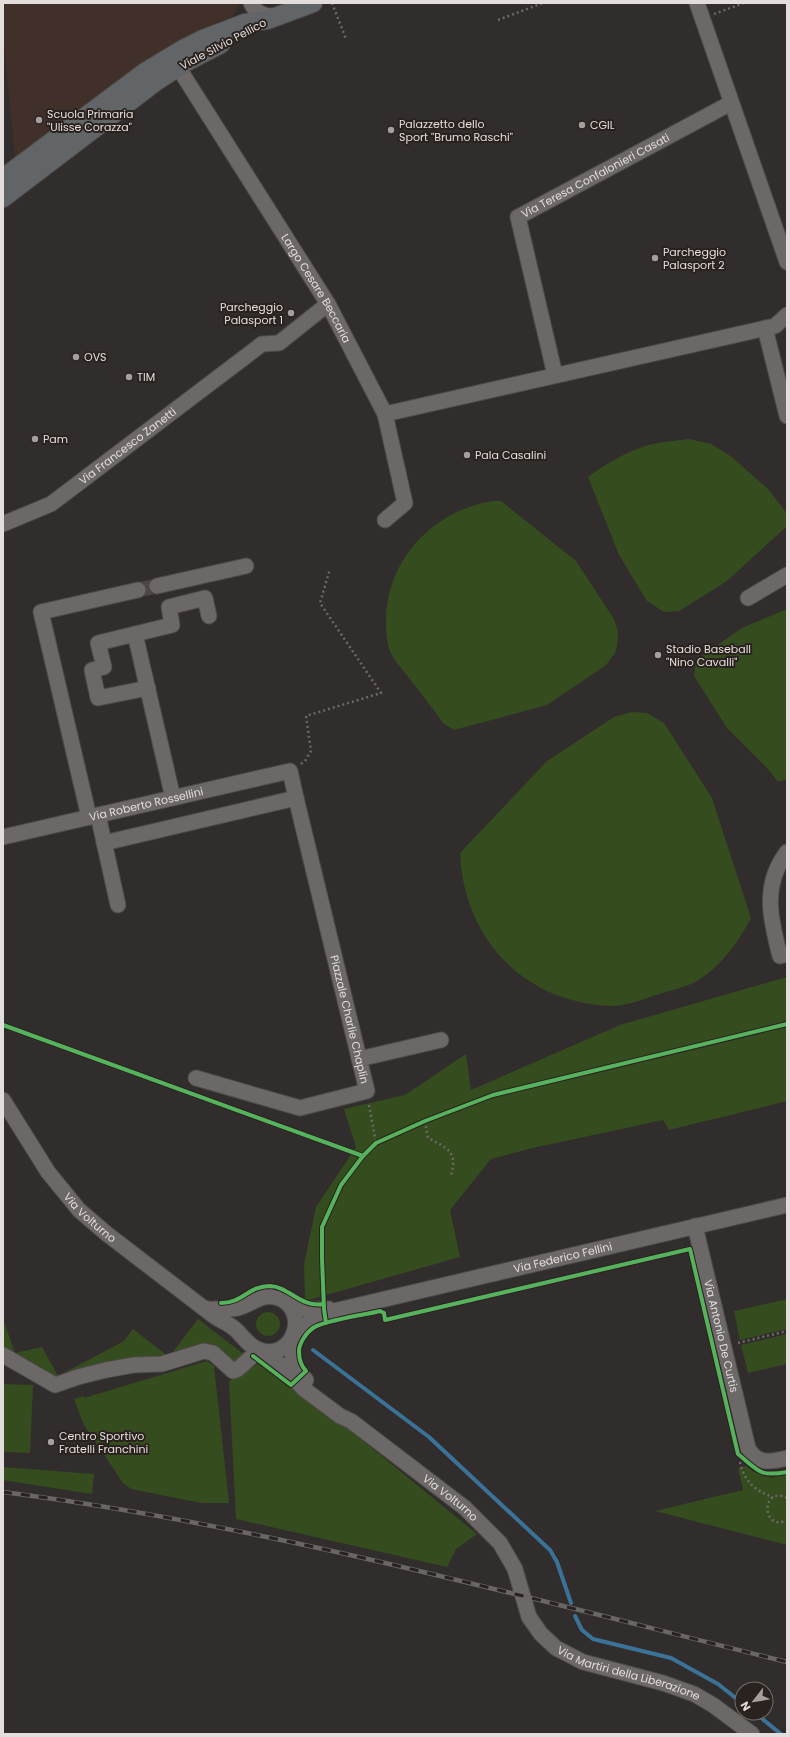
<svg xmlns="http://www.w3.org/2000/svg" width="790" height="1737" viewBox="0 0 790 1737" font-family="Poppins,sans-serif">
<rect width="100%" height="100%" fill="#312d2c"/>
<path fill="#413029" d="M3 3H239L235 13 231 17 191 34 150 58 124 76 15 159 3 34Z"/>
<path fill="#354c1e" d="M689 439 711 444 732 457 768 489 782 507 787 514V526L727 581 679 611 664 612 647 601 619 555 588 477C603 466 622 454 640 448 655 442 673 441 689 439Z
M493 501H501L576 561 614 619 618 632 617 646 615 653 606 665 547 705 454 730 443 723C432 707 420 692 408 677 403 670 396 663 392 655 386 645 386 630 386 619 387 559 434 510 493 501Z
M787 609V779L778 782 769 770 727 728 694 676 696 660 742 628Z
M632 712 647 713 664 723 712 798 751 918C738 943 718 971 691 984 681 988 669 991 659 994 649 997 638 1002 627 1004 611 1008 592 1005 576 1001 506 984 463 924 460 853L547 761 614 717Z
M787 977V1101L669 1130 663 1120 533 1148 491 1159 450 1210 460 1257 305 1301 304 1264 316 1207 356 1147 344 1109 405 1095 466 1054 471 1090 620 1025Z
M787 1299V1329L740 1340 734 1311Z
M256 1324a12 12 0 1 1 24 0a12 12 0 1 1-24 0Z
M3 1319 15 1353 42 1347 58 1376 124 1341 133 1329 169 1357 198 1319 246 1356 236 1365 221 1354 60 1380 3 1351Z
M787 1334V1364L748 1373 741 1345Z
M207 1361 214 1366 229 1503H201L131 1489 123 1483 84 1425 74 1399 84 1396V1398Z
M261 1362 279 1372 477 1534 456 1549 447 1567 236 1519 229 1381Z
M3 1384 33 1385 30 1453 3 1452Z
M746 1466 754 1472 769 1474 770 1478 787 1474V1545L655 1511 743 1490 738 1468Z
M3 1467 94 1474 92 1494 3 1480Z"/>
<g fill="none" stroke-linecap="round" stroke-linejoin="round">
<path stroke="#3a7298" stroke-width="4" d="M313 1350 429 1437 550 1550 557 1562 571 1603
M575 1616 582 1630 593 1639 671 1658 718 1684 742 1703
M755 1713 781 1734"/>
<path stroke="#4c4746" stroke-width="15" stroke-dasharray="15 8" stroke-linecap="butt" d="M138 590 157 586"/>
<defs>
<g id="minor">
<path d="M251 3C256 14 265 17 276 16"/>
<path d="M697 3 787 262"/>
<path id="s1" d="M178 67 328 304 385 414 405 503 385 520"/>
<path d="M765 328 787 416"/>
<path id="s2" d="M555 375 518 217 731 103"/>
<path d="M385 414 775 326 787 315"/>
<path id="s3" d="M3 524 51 504 262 344 279 343 328 304"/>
<path d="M157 586 246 566"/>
<path d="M748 598 787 575"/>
<path d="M135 634 173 798"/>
<path d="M148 688 98 698 92 670 104 667 98 643 172 625 169 607 205 598 209 616"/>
<path d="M98 815 118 905"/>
<path d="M89 817 41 612 138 590"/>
<path id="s4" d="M3 837 290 771 296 798"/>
<path id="s5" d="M104 843 296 798 367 1091 300 1108 196 1078"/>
<path d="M787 852C762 885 770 918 780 956L787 954"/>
<path d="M359 1059 441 1040"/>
<path id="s6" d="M3 1100 48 1172 79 1210 107 1234 214 1316C221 1321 228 1323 235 1329 243 1336 249 1347 260 1350 292 1361 310 1314 281 1299 264 1291 253 1304 238 1308 230 1310 224 1309 216 1309 212 1309 209 1310 204 1308"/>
<path id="s7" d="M695 1226 748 1448C757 1465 771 1462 787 1458"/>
<path d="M286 1302 305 1309H329"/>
<path id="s8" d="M295 1333 311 1321 338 1310 787 1205"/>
<path d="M294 1335C288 1352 294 1368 306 1380"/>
<path id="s9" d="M3 1355 55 1385 78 1377 106 1370 134 1365 162 1364 204 1351 213 1353 233 1371 238 1369 259 1350 281 1365 304 1389 340 1416 351 1421 465 1508 500 1543 515 1569 529 1617 541 1634 556 1648 583 1662 663 1683 694 1694 713 1705 752 1734"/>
</g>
<path id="major" d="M3 178 145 72 183 49 203 39 245 23 267 20 313 3
M3 198 154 83 186 62 221 44"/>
</defs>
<use href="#minor" stroke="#4d4a48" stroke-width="17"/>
<use href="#major" stroke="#4d4a48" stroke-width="20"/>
<path stroke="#6c6867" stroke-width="2.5" stroke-dasharray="2 3" stroke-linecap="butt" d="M332 3 346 39
M714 14 744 3
M498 20 543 3
M301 764 305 761 311 751 306 716 381 693 320 603 330 569
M369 1105 376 1143
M425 1121 428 1138C447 1148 458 1151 451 1175
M738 1343 787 1331
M740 1462C744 1481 755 1491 773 1497
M787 1498C760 1485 762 1533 787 1520"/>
<use href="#minor" stroke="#6b6867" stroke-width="15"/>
<use href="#major" stroke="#626567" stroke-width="18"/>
<defs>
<path id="rail" d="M3 1492C269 1526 527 1598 787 1662"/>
</defs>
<use href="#rail" stroke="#696666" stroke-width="4.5"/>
<use href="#rail" stroke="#2a221f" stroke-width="3" stroke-dasharray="9" stroke-linecap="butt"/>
<defs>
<path id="cycleway" d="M3 1025 363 1156
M221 1303C243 1303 248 1286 270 1286 290 1287 300 1308 324 1304
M326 1323 324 1309 322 1258V1227L341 1185 363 1156 376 1143 425 1121 493 1095 787 1024
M253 1356 291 1385 306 1371C301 1366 299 1358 299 1351 299 1343 307 1332 313 1328 325 1320 365 1315 380 1311L384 1313 385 1320 690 1249 738 1454C759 1471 759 1477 787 1472"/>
</defs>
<use href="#cycleway" stroke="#2a221f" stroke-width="6"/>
<use href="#cycleway" stroke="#56b35d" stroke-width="4"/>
</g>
<g fill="#a59f9e" stroke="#2a221f" stroke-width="1.5">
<circle cx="39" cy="120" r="4"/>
<circle cx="582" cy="125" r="4"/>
<circle cx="391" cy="130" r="4"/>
<circle cx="655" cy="258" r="4"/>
<circle cx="291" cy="313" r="4"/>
<circle cx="76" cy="357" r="4"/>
<circle cx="129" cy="377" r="4"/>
<circle cx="35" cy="439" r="4"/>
<circle cx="467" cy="455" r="4"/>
<circle cx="658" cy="655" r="4"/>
<circle cx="51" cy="1442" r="4"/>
</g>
<g text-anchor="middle" stroke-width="4" stroke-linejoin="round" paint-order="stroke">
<g font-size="11" fill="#e3dddb" stroke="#2a221f">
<text transform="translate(223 44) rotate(-28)" y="4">Viale Silvio Pellico</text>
<text dy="4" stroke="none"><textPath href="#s2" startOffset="250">Via Teresa Confalonieri Casati</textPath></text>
<text dy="4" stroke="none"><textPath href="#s1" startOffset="261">Largo Cesare Beccaria</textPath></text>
<text dy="4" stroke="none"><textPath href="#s3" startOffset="148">Via Francesco Zanetti</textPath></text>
<text dy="4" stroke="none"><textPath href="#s4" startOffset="147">Via Roberto Rossellini</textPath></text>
<text dy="4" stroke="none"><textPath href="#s5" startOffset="425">Piazzale Charlie Chaplin</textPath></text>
<text dy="4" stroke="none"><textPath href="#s6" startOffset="147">Via Volturno</textPath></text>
<text dy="4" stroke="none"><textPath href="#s8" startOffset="280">Via Federico Fellini</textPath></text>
<text dy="4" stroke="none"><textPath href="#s7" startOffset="113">Via Antonio De Curtis</textPath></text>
<text dy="4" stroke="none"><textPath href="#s9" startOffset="526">Via Volturno</textPath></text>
<text dy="4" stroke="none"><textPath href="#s9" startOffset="792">Via Martiri della Liberazione</textPath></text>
</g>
<g font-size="11" fill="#e3dddb" stroke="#2a221f" text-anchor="start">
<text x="47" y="118">Scuola Primaria<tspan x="47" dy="13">"Ulisse Corazza"</tspan></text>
<text x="399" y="128">Palazzetto dello<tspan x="399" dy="13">Sport "Brumo Raschi"</tspan></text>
<text x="590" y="129">CGIL</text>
<text x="663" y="256">Parcheggio<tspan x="663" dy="13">Palasport 2</tspan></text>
<text x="283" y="311" text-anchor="end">Parcheggio<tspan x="283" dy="13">Palasport 1</tspan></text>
<text x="84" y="361">OVS</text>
<text x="137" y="381">TIM</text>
<text x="43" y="443">Pam</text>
<text x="475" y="459">Pala Casalini</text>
<text x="666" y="653">Stadio Baseball<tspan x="666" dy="13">"Nino Cavalli"</tspan></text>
<text x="59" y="1440">Centro Sportivo<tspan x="59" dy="13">Fratelli Franchini</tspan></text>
</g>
</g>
<rect width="790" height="1737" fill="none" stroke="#e3dddb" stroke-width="8"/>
<g transform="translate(754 1701) rotate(239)"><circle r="19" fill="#2a221f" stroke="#746d6a"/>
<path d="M0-3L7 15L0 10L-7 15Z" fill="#a59f9e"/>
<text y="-6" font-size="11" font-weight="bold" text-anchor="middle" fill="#e3dddb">N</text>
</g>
</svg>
